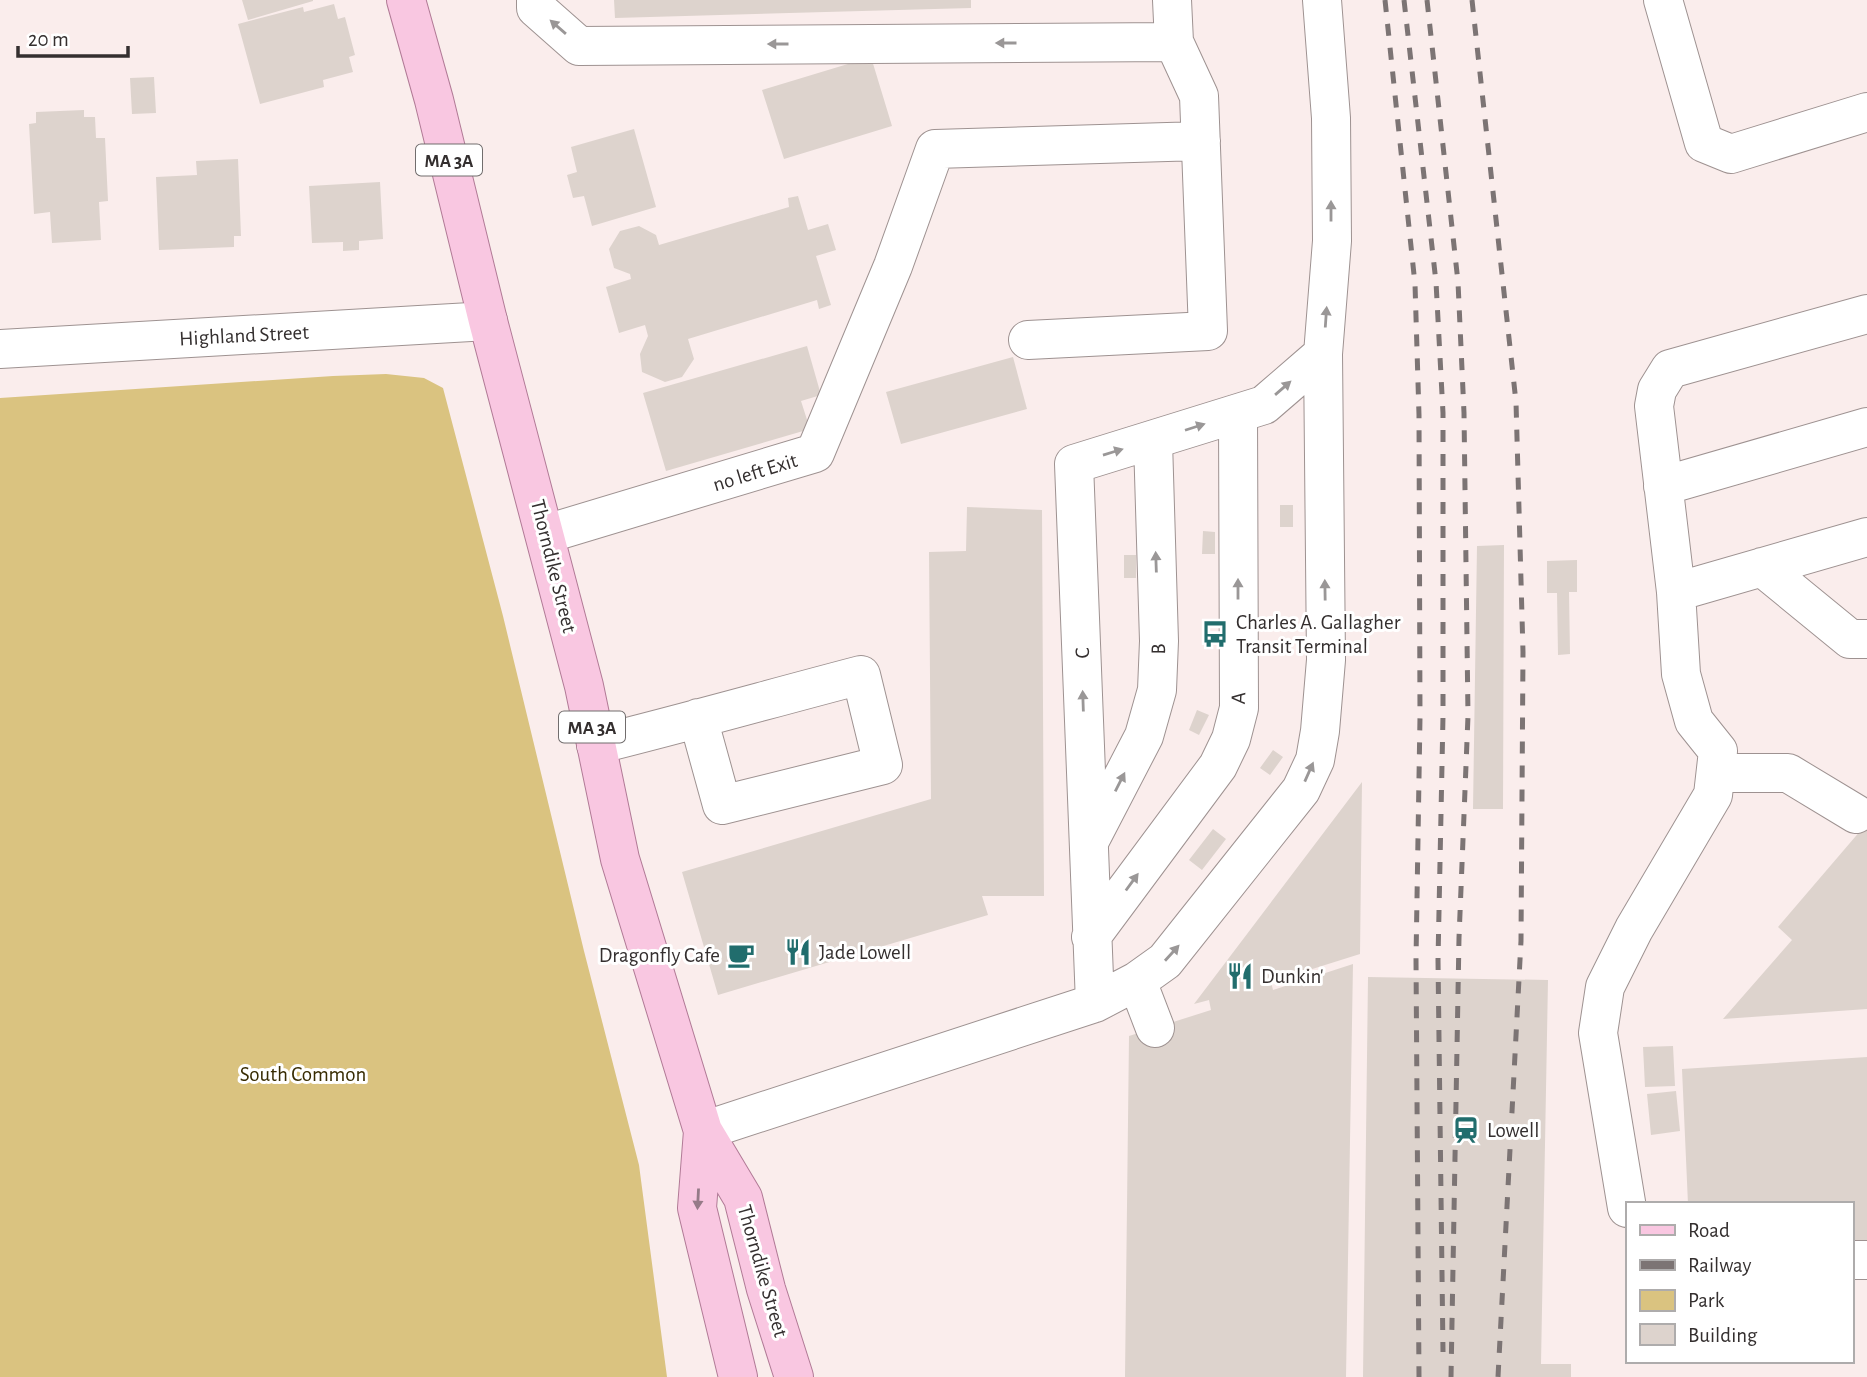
<svg xmlns="http://www.w3.org/2000/svg" width="1867" height="1377" viewBox="0 0 1867 1377" font-family="'Alegreya Sans',sans-serif">
<rect width="100%" height="100%" fill="#faedec"/>
<path fill="#dac380" d="M386 374 424 378 443 388 503 616 584 951 639 1165 667 1377H0V398L333 376Z"/>
<path fill="#ddd3cd" d="M242 0H313V1L248 20Z
M614 0H971V8L615 18Z
M334 4 338 19 345 17 355 55 349 57 353 72 323 80 324 87 260 104 238 24 303 7 304 12Z
M871 57 892 126 784 159 762 90Z
M154 77 156 113 132 114 130 78Z
M84 110V117H95L96 138H105L108 201 99 202 101 240 52 243 50 212 34 214 29 124 36 123V112Z
M634 129 656 207 592 226 584 196 573 198 567 175 577 172 571 147Z
M238 159 241 236H234V247L159 250 156 177 197 175 196 161Z
M380 182 383 239 359 241V250L343 251V242L312 243 309 186Z
M798 196 808 230 828 224 836 250 816 256 831 305 819 309 817 300 688 339 694 359 682 377 665 382 642 372 640 354 648 336 645 325 619 333 606 287 631 279 630 274 614 268 609 249 620 231 639 226 656 235 659 245 789 207 788 198Z
M807 346 821 395 801 401 810 429 666 471 643 393Z
M1013 357 1027 409 901 444 886 392Z
M1280 505H1293V527H1280Z
M967 507 1042 510 1044 896H982L988 915 718 995 682 872 931 799 929 552 966 551Z
M1203 531 1215 532V554H1202Z
M1504 545 1503 809H1473L1477 546Z
M1124 555H1136V578H1124Z
M1577 560V592H1569L1570 654 1558 655 1557 593H1547V561Z
M1197 710 1209 715 1199 735 1189 730Z
M1273 750 1283 757 1270 775 1260 768Z
M1362 782 1360 954 1271 982 1273 990 1353 964 1346 1377H1125L1129 1036 1211 1010 1209 1000 1194 1004Z
M1867 823V1009L1723 1019 1792 940 1778 927Z
M1213 829 1226 839 1202 870 1189 860Z
M1368 977 1548 980 1541 1364H1571V1377H1363Z
M1673 1046 1675 1086 1645 1087 1643 1047Z
M1867 1057V1242L1851 1243V1204H1688L1682 1069Z
M1676 1091 1680 1131 1651 1135 1647 1094Z"/>
<g fill="none" stroke-linecap="round" stroke-linejoin="round">
<defs>
<path id="minor" d="M536 0V8L579 46 1174 42 1172 0
M1663 0 1704 143 1731 154 1867 112
M1028 340 1208 331 1199 96 1174 42
M0 349 488 321
M1663 486 1867 427
M546 534 815 453 893 266 935 149 1201 141
M1762 567 1850 639H1867
M1676 592 1867 537
M596 745C685 723 773 698 861 675L883 765 722 805 698 718
M1716 773H1788L1856 814
M1090 840 1144 736 1157 690 1159 641 1153 441
M1091 937 1218 766 1231 739 1239 708 1238 414
M1137 981 1155 1028
M1095 1003 1074 464 1264 405 1323 354
M703 1131 1095 1003 1137 981 1165 961 1301 790 1315 760 1320 731 1326 660 1323 354 1332 241 1331 118 1322 0
M1627 1208 1598 1033 1605 987 1634 929 1713 795 1718 751 1694 721 1681 674 1676 592 1654 406 1657 390 1670 369 1867 314
M1851 1260H1867"/>
<path id="major" d="M406 0 434 100 488 321 584 686 620 859 703 1131 743 1198 766 1289 794 1377
M703 1131 697 1208 738 1377"/>
</defs>
<use href="#minor" stroke="#9e9291" stroke-width="40"/>
<use href="#major" stroke="#b17a96" stroke-width="40"/>
<use href="#minor" stroke="#fff" stroke-width="38"/>
<use href="#major" stroke="#f9c7e1" stroke-width="38"/>
<path stroke="#7c7474" stroke-width="5" stroke-dasharray="12 12" stroke-linecap="butt" d="M1385 0 1415 284 1419 415 1420 717 1416 959 1419 1377
M1404 0 1436 282 1443 413V716L1438 960 1443 1352
M1427 0 1458 282 1464 413 1468 716 1459 938 1451 1377
M1472 0 1516 402 1523 652 1521 941 1498 1377"/>
</g>
<defs><path id="oneway-solid" d="M-6-.8H1V-3.2L6.5 0L1 3.2V.8H-6Z" transform="scale(1.75)"/></defs>
<g fill="#9a9797">
<use href="#oneway-solid" transform="translate(558 27) rotate(-139)"/>
<use href="#oneway-solid" transform="translate(1006 43) rotate(180)"/>
<use href="#oneway-solid" transform="translate(778 44) rotate(180)"/>
<use href="#oneway-solid" transform="translate(1331 211) rotate(-90)"/>
<use href="#oneway-solid" transform="translate(1326 317) rotate(-86)"/>
<use href="#oneway-solid" transform="translate(1283 388) rotate(-41)"/>
<use href="#oneway-solid" transform="translate(1195 427) rotate(-18)"/>
<use href="#oneway-solid" transform="translate(1113 452) rotate(-17)"/>
<use href="#oneway-solid" transform="translate(1156 562) rotate(-92)"/>
<use href="#oneway-solid" transform="translate(1238 589) rotate(-90)"/>
<use href="#oneway-solid" transform="translate(1325 590) rotate(-91)"/>
<use href="#oneway-solid" transform="translate(1083 701) rotate(-92)"/>
<use href="#oneway-solid" transform="translate(1309 772) rotate(-66)"/>
<use href="#oneway-solid" transform="translate(1120 782) rotate(-63)"/>
<use href="#oneway-solid" transform="translate(1132 882) rotate(-54)"/>
<use href="#oneway-solid" transform="translate(1172 953) rotate(-48)"/>
</g>
<use fill="#967b88" href="#oneway-solid" transform="translate(698 1199) rotate(93)"/>
<defs>
<symbol id="bus-bare" viewBox="-9 -9 18 18"><path d="M-5-6H5V4H4V6H2V4H-2V6H-4V4H-5ZM-3.5-4V0h7V-4ZM-3.5 1.2v1.5H-2V1.2ZM2 1.2v1.5H3.5V1.2Z" fill="#216d6d" stroke="#fff" stroke-width="2.5" paint-order="stroke"/></symbol>
<symbol id="restaurant-bare" viewBox="-9 -9 18 18"><path d="M-5-6h1v4h1v-4h1v4h1v-4h1v5L-1.5 .5V6h-2V.5L-5-1ZM5-6V6H3V1.5H1.5Q1.5-4 5-6Z" fill="#216d6d" stroke="#fff" stroke-width="2.5" paint-order="stroke"/></symbol>
<symbol id="cafe-bare" viewBox="-9 -9 18 18"><path d="M-5.5-4.5H6V0H3Q3 3.5 0 3.5H-2.5Q-5.5 3.5-5.5 0ZM3-3.2v2h1.7v-2ZM-6 4.5H4V6H-6Z" fill="#216d6d" stroke="#fff" stroke-width="2.5" paint-order="stroke"/></symbol>
<symbol id="station-bare" viewBox="-9 -9 18 18"><path d="M-3-6H3Q5-6 5-4V2Q5 4 3 4L4.5 6H3L1.5 4h-3L-3 6H-4.5L-3 4Q-5 4-5 2V-4Q-5-6-3-6ZM-3.5-4v3h7v-3ZM-3.5 1v1.5H-2V1ZM2 1v1.5H3.5V1Z" fill="#216d6d" stroke="#fff" stroke-width="2.5" paint-order="stroke"/></symbol>
</defs>
<g fill-rule="evenodd">
<use href="#bus-bare" x="1196" y="615" width="38" height="38"/>
<use href="#restaurant-bare" x="779" y="933" width="38" height="38"/>
<use href="#cafe-bare" x="722" y="936" width="38" height="38"/>
<use href="#restaurant-bare" x="1221" y="957" width="38" height="38"/>
<use href="#station-bare" x="1447" y="1111" width="38" height="38"/>
</g>
<g text-anchor="middle" stroke-width="6" stroke-linejoin="round" paint-order="stroke">
<g fill="#fff" stroke="#716d6d" stroke-width="2">
<rect x="416" y="144.5" width="66" height="31" rx="5"/>
<rect x="559" y="711.5" width="66" height="31" rx="5"/>
</g>
<g font-size="19" font-weight="bold" fill="#342f2f">
<text x="449" y="167">MA 3A</text>
<text x="592" y="734">MA 3A</text>
</g>
<g font-size="21" fill="#342f2f" stroke="#fff">
<text transform="translate(244 335) rotate(-3)" y="7">Highland Street</text>
<text transform="translate(755 472) rotate(-17)" y="7">no left Exit</text>
<text transform="translate(554 566) rotate(76)" y="7">Thorndike Street</text>
<text transform="translate(1158 649) rotate(-89)" y="7">B</text>
<text transform="translate(1082 653) rotate(-92)" y="7">C</text>
<text transform="translate(1238 698) rotate(-87)" y="7">A</text>
<text transform="translate(763 1271) rotate(74)" y="7">Thorndike Street</text>
</g>
<g font-size="21" fill="#342f2f" stroke="#fff" text-anchor="start">
<text x="1236" y="629">Charles A. Gallagher<tspan x="1236" dy="24">Transit Terminal</tspan></text>
<text x="819" y="959">Jade Lowell</text>
<text x="720" y="962" text-anchor="end">Dragonfly Cafe</text>
<text x="1261" y="983">Dunkin'</text>
<text x="1487" y="1137">Lowell</text>
</g>
<g font-size="21" fill="#372b02" stroke="#fff">
<text x="303" y="1081">South Common</text>
</g>
</g>
<rect x="1626" y="1202" width="228" height="161" fill="#ffffff" stroke="#aeacac" stroke-width="2"/>
<rect x="1640" y="1225" width="35" height="10" fill="#f9c7e1" stroke="#aeacac" stroke-width="2"/>
<text x="1688" y="1237" font-size="21" fill="#342f2f">Road</text>
<rect x="1640" y="1260" width="35" height="10" fill="#7c7474" stroke="#aeacac" stroke-width="2"/>
<text x="1688" y="1272" font-size="21" fill="#342f2f">Railway</text>
<rect x="1640" y="1290" width="35" height="21" fill="#dac380" stroke="#aeacac" stroke-width="2"/>
<text x="1688" y="1307" font-size="21" fill="#342f2f">Park</text>
<rect x="1640" y="1324" width="35" height="21" fill="#ddd3cd" stroke="#aeacac" stroke-width="2"/>
<text x="1688" y="1342" font-size="21" fill="#342f2f">Building</text>
<path d="M18 46v10h110v-10" fill="none" stroke="#342f2f" stroke-width="3.5"/>
<text x="28" y="46" font-size="21" fill="#342f2f" stroke="#ffffff" stroke-width="5" paint-order="stroke">20 m</text>
</svg>
